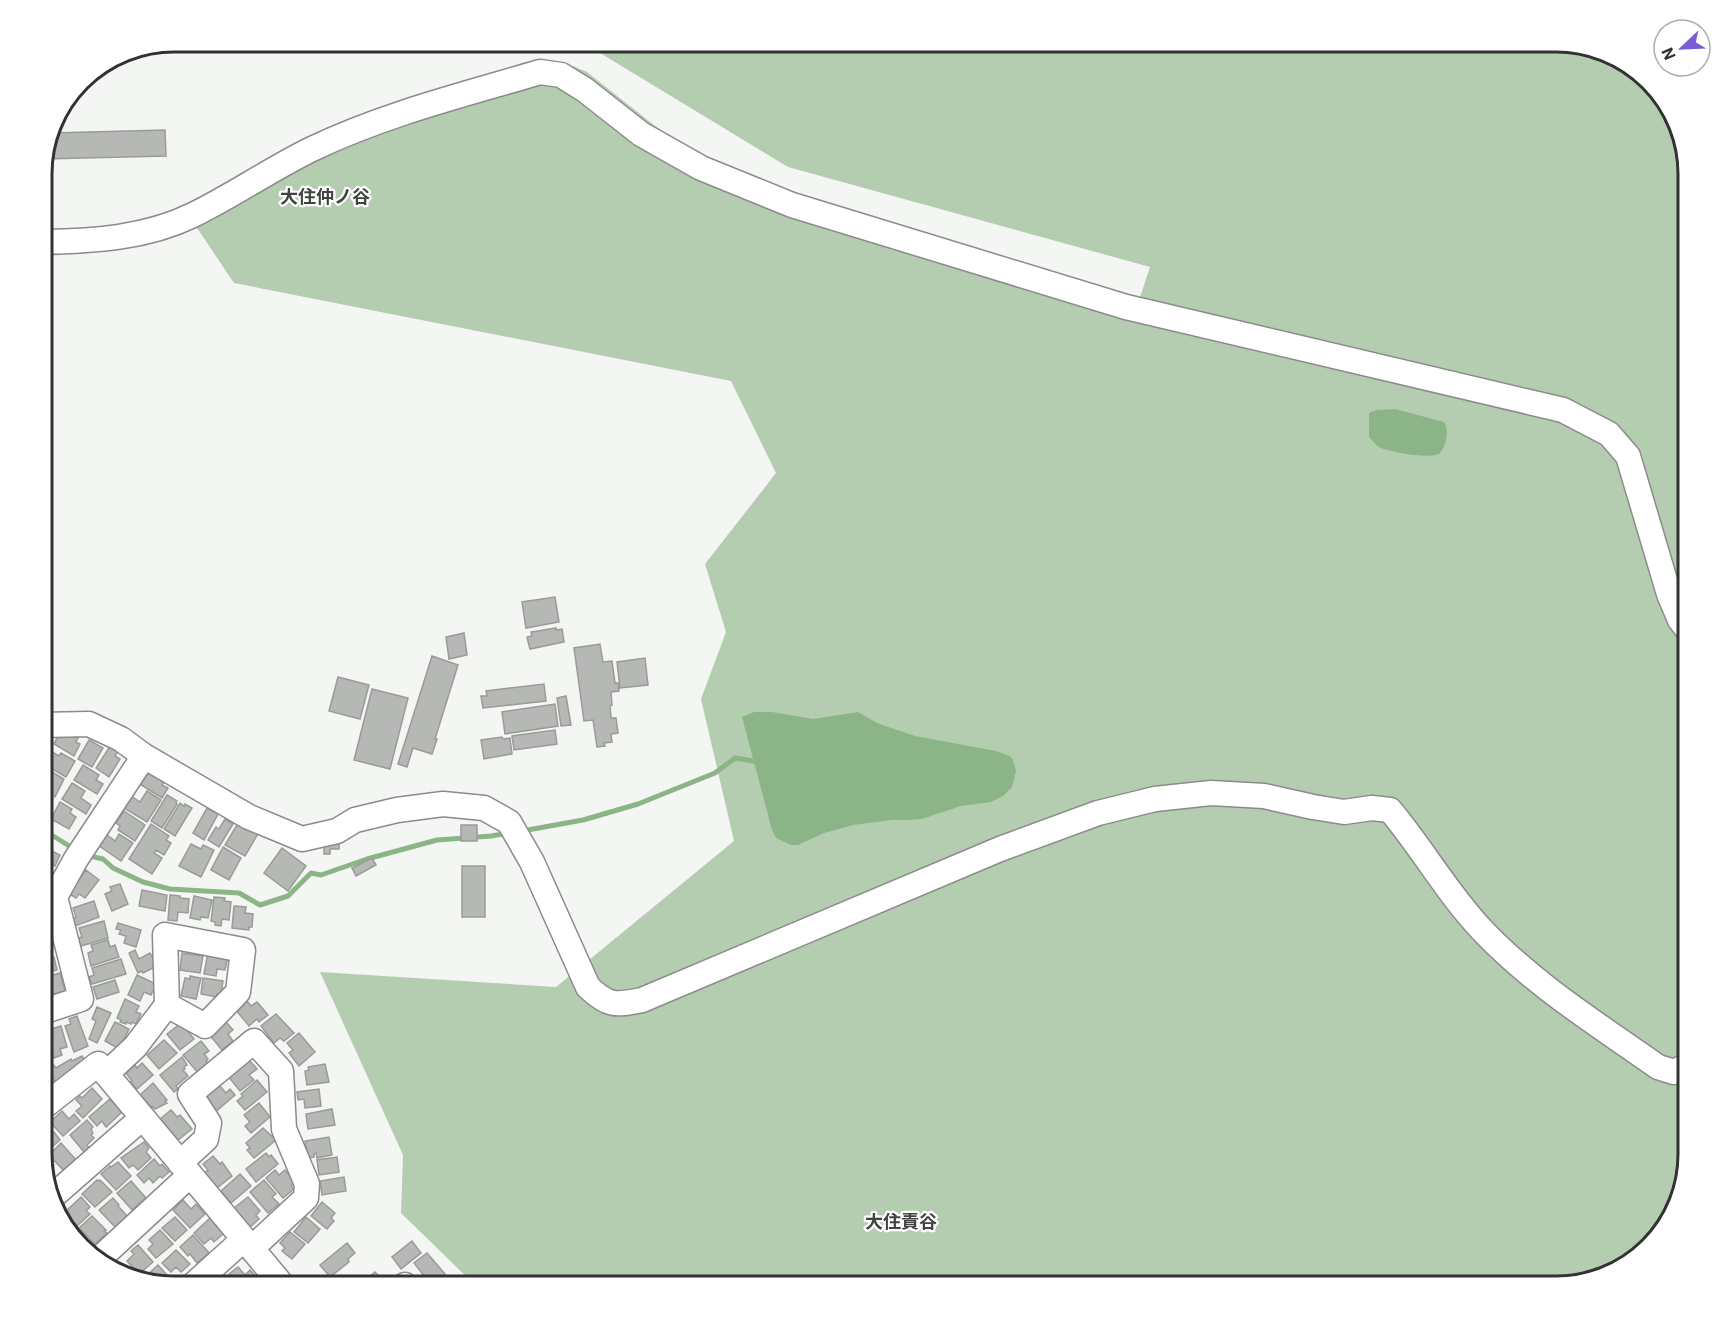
<svg xmlns="http://www.w3.org/2000/svg" width="1730" height="1328" viewBox="0 0 1730 1328" font-family="Roboto,'Noto Sans JP',sans-serif">
<rect width="100%" height="100%" fill="#f4f6f4"/>
<path fill="#b4cdb0" d="M582 42H1556L1636 70 1674 116 1688 174V1154L1660 1234 1614 1272 1555 1286H476L401 1213 403 1155 320 972 556 987 734 841 701 699 726 632 705 564 776 473 731 381 234 283 191 219 405 114 545 65 573 66 587 72 664 133 709 164 758 187 1133 297H1140L1150 267 788 167Z"/>
<path fill="#8cb587" d="M1395 409 1444 422C1448 428 1447 433 1446 440 1445 444 1443 450 1440 453 1432 460 1389 452 1379 447 1376 445 1372 440 1369 437V413L1377 410Z
M754 712H772L813 719 858 712 877 723 915 736 996 751 1010 756 1013 760 1016 771 1012 787 1003 796 991 802 961 806 922 819 907 820H892L853 825 824 833 798 845H791L776 838 772 830 742 717Z"/>
<g fill="none" stroke-linecap="round" stroke-linejoin="round">
<path stroke="#8cb587" stroke-width="5" d="M42 829 74 849
M522 831 583 820 638 804 715 773 735 758 759 762
M85 855 103 859 113 868 143 882 170 889 239 893 260 905 288 896 311 873 321 875 367 859 437 840 491 836 509 833"/>
</g>
<path fill="#b6b8b6" stroke="#999b98" stroke-width="1.5" d="M165 130 166 156 44 159 51 133Z
M555 597 559 622 526 628 522 602Z
M556 628V630L562 629 564 642 530 649 527 637 532 636 531 632Z
M464 633 467 655 449 659 446 637Z
M600 644 603 662 612 661 615 683H618L619 691 611 692 612 705 610 706 611 718H616L618 733 611 734 612 742 604 743 605 746 597 747 593 720 584 721 574 648Z
M432 656 458 665 435 739H437L432 754 413 748 407 767 398 764Z
M645 658 648 685 620 688 617 662Z
M338 677 369 685 360 719 329 711Z
M544 684 546 701 483 708 481 696H487L486 691Z
M372 689 408 698 390 769 354 760Z
M566 696 571 725 561 726 557 698Z
M555 704 558 726 505 734 502 712Z
M73 727 81 732 76 742 80 744 74 756 54 744 60 732 67 737Z
M555 730 557 744 514 750 512 736Z
M502 737 503 739 510 738 512 754 484 759 481 740Z
M89 740 103 748 92 767 78 759Z
M112 743 120 748 115 756 120 759 109 777 96 768Z
M52 752 59 756 61 753 75 761 66 777 45 765Z
M152 764 169 774 162 785 168 788 162 798 135 781Z
M83 765 99 775 96 780 103 784 97 794 74 780Z
M47 769 64 779 55 797 42 788V775Z
M72 783 85 791 81 798 91 805 86 814 62 799Z
M147 791 161 800 147 822 124 808 131 796 140 802Z
M42 793 53 799 43 816 42 815Z
M167 795 177 801 176 803 177 804 162 828 151 821Z
M60 802 72 809 70 813 76 817 69 829 51 819Z
M180 803 184 806 185 804 192 808 175 836 164 829Z
M207 808 218 814 204 840 193 833Z
M124 811 145 825 135 841 118 830 120 826 116 823Z
M241 818 259 832 245 856 225 845Z
M225 819 233 824 219 847 208 840 216 827 219 829Z
M151 824 169 836 166 840 171 843 164 855 156 850 154 853 162 858 152 874 129 859Z
M461 825H477V841H461Z
M106 834 115 841 119 834 133 843 121 861 98 845Z
M324 842H339V849H330V854H324Z
M191 844 201 849 203 845 214 850 201 877 179 866Z
M42 846 60 855 55 866 49 863 45 870 42 868Z
M223 847 241 858 229 880 211 870Z
M282 848 306 866 288 891 264 873Z
M372 858 376 865 356 876 352 868Z
M462 866H485V917H462Z
M86 870 99 880 85 898 79 894 76 898 68 893Z
M120 884 128 904 112 911 105 894 112 891 110 887Z
M142 890 167 895 165 911 139 906Z
M170 895 180 896V898L189 899 188 913 178 912 177 921 168 920Z
M194 896 212 900 208 918 201 917 200 920 190 918Z
M214 897 225 898 224 901 231 902 229 920 222 919 221 926 215 925V922L211 921Z
M94 901 99 917 75 926 72 919 76 917 73 908Z
M234 906 246 907 245 913 253 914 252 927H249V930L232 928Z
M104 921 108 938 81 946 78 938 82 937 79 928Z
M118 923 141 930 136 947 124 943 126 936 119 934 121 930 116 929Z
M108 940 110 947 115 945 119 957 91 966 88 953 93 951 91 945Z
M135 950 139 959 150 953 157 966 143 973 142 971 138 973 129 953Z
M208 952 228 956 225 970 217 969 216 976 204 974Z
M182 953 203 956 200 973 180 970Z
M42 956 43 959 54 957 57 970 42 974Z
M121 959 126 974 92 984 89 977 94 975 92 968Z
M60 973 65 991 46 996 44 988 42 989V978Z
M137 975 156 984 151 995 144 992 140 1001 128 995Z
M190 976 201 978 196 999 181 996 185 978 190 979Z
M203 978 223 981 221 994H217L216 997 201 994Z
M115 980 119 992 97 999 93 987Z
M125 999 139 1006 136 1012 141 1014 136 1024 132 1022 131 1024 126 1022V1024L120 1022 121 1020 117 1018Z
M247 1001 251 1006 257 1002 268 1015 259 1022 257 1019 249 1026 236 1010Z
M97 1007 111 1013 97 1043 89 1039 96 1021 92 1019Z
M276 1014 294 1033 284 1041 280 1038 274 1043 261 1026Z
M77 1016 88 1046 74 1052 65 1026 71 1024 69 1019Z
M115 1022 129 1029 119 1049 105 1041Z
M226 1022 233 1030 228 1034 233 1041 222 1050 208 1033 220 1028Z
M181 1023 194 1039 180 1050 167 1034Z
M61 1026 67 1047 60 1049 62 1055 54 1058 48 1036 53 1035 51 1029Z
M299 1033 315 1052 299 1066 289 1053 293 1050 287 1043Z
M42 1035H45L51 1059 42 1061Z
M164 1040 177 1053 159 1069 147 1055Z
M201 1041 209 1051 204 1054 208 1059 206 1061 208 1063 198 1073 183 1055Z
M82 1056 84 1059 83 1061 56 1083 46 1069 53 1064 56 1068 71 1059 72 1061Z
M182 1057 187 1065 184 1067 185 1069 183 1070 188 1076 176 1086 178 1089 174 1092 160 1075Z
M248 1059 257 1069 249 1075 254 1080 240 1091 227 1075Z
M142 1063 153 1075 137 1089 130 1082 132 1081 126 1073 135 1065 137 1068Z
M325 1064 329 1082 307 1085 305 1071 309 1070 308 1067Z
M257 1080 267 1092 245 1110 237 1101 243 1096 241 1094Z
M153 1083 167 1100 165 1101 167 1103 155 1109 152 1106 151 1107 140 1095Z
M219 1085 226 1093 230 1089 235 1095 214 1113 205 1097Z
M92 1088 102 1099 83 1118 76 1111 82 1106 76 1100 80 1096 82 1098Z
M319 1089 321 1106 305 1108 304 1099 298 1100 297 1092Z
M110 1099 122 1112 106 1127 102 1121 97 1126 89 1117Z
M259 1103 270 1117 251 1133 245 1126 250 1122 244 1115Z
M332 1109 335 1125 308 1129 306 1114Z
M171 1110 177 1117 180 1115 192 1129 178 1140 160 1119Z
M62 1111 69 1119 74 1114 80 1121 63 1136 50 1122Z
M87 1120 93 1127 91 1129 93 1133 91 1135 94 1138 87 1145 89 1148 84 1152 70 1135Z
M263 1128 276 1140 254 1158 247 1150 250 1148 246 1143Z
M45 1131 47 1133 49 1131 52 1135 54 1132 60 1140 44 1154 42 1152V1134Z
M329 1137 332 1155 317 1158 316 1153 314 1154V1157L308 1158 305 1141Z
M144 1142 149 1148 146 1152 151 1158 138 1170 133 1165 129 1168 121 1158Z
M61 1143 77 1161 65 1172 49 1155Z
M266 1153 269 1157 271 1155 278 1164 256 1182 246 1169Z
M213 1156 220 1164 222 1162 232 1176 217 1188 204 1173 208 1170 203 1164Z
M337 1157 339 1172 319 1175 317 1160Z
M47 1158 54 1165 48 1171 55 1178 48 1184 43 1162Z
M154 1159 160 1166 162 1164 169 1172 162 1178 160 1176 153 1183 149 1178 144 1183 137 1175Z
M118 1162 131 1176 116 1190 101 1174 110 1166 111 1167Z
M275 1170 279 1175 285 1170 295 1182 291 1186 294 1189 283 1198 266 1178Z
M240 1174 251 1186 231 1203 221 1191Z
M344 1177 346 1191 322 1195 320 1181Z
M97 1180 99 1181 100 1180 112 1192 95 1207 82 1194Z
M264 1180 276 1194 272 1197 279 1204 268 1213 250 1192Z
M131 1181 146 1198 132 1210 117 1193Z
M81 1197 90 1207 86 1211 90 1214 77 1226 64 1213Z
M248 1197 260 1211 256 1215 259 1219 250 1227 234 1208Z
M113 1198 119 1205 118 1206 128 1217 116 1228 99 1210Z
M183 1200 191 1209 196 1204 205 1214 190 1228 173 1210Z
M322 1202 335 1213 331 1218 334 1221 327 1229 311 1216Z
M92 1216 106 1230 104 1231 107 1233 95 1244 79 1228Z
M175 1217 187 1230 175 1241 162 1228Z
M306 1217 320 1229 308 1243 294 1232Z
M210 1218 224 1233 214 1242 211 1238 204 1244 194 1233Z
M160 1230 173 1244 156 1258 148 1249 153 1244 149 1240Z
M290 1232 305 1244 292 1259 282 1251 285 1248 280 1243Z
M193 1235 209 1253 197 1263 190 1254 188 1256 180 1247Z
M412 1241 421 1253 401 1269 392 1257Z
M347 1243 355 1253 348 1259 349 1262 330 1277 320 1265Z
M138 1245 153 1262 139 1274 127 1261 134 1254 131 1251Z
M176 1250 190 1264 181 1272 176 1267 171 1272 162 1263Z
M427 1253 445 1274 437 1281 435 1278 429 1282 414 1263Z
M158 1265 174 1283 172 1285 146 1276Z
M238 1267 245 1275 250 1270 259 1280 253 1286H240L229 1274Z
M375 1272 385 1283 382 1286H358Z
M454 1278 457 1286H432Z"/>
<g fill="none" stroke-linecap="round" stroke-linejoin="round">
<defs>
<path id="minor" d="M42 242C94 241 146 238 193 215 234 195 271 169 312 149 385 114 463 95 540 72L561 75 585 90 641 134 701 168 792 205 1126 307 1563 410 1609 434 1628 456 1669 594 1680 620 1688 630
M42 725 89 724 121 739 144 756 249 817 302 839 337 831 355 820 397 810 443 804 484 808 509 822 532 862 588 987C609 1007 616 1005 642 1000L1000 849 1098 813 1155 799 1211 793 1264 796 1313 807 1344 812 1372 808 1390 810C1422 848 1447 893 1482 930 1533 984 1597 1024 1658 1067L1674 1072 1688 1065
M42 1012 81 999 55 897 76 859 144 756
M106 1074 135 1047 167 1005 165 935 243 950 238 992 205 1026 167 1005
M42 1108 98 1064 283 1286
M180 1163 206 1139 209 1123 190 1094 254 1041 281 1071 284 1129 307 1184 306 1198 252 1248
M52 1197 142 1118
M98 1260 190 1175
M405 1285V1286
M192 1286 244 1239"/>
</defs>
<use href="#minor" stroke="#8a8c89" stroke-width="27"/>
<use href="#minor" stroke="#fff" stroke-width="24"/>
</g>
<g text-anchor="middle" stroke-width="4.5" stroke-linejoin="round" paint-order="stroke">
<g font-size="18" font-weight="bold" fill="#414341" stroke="#fff">
<text x="325" y="203">大住仲ノ谷</text>
<text x="901" y="1228">大住責谷</text>
</g>
</g>
<path d="M0 0H1730V1328H0ZM174 52H1556A122 122 0 0 1 1678 174V1154A122 122 0 0 1 1556 1276H174A122 122 0 0 1 52 1154V174A122 122 0 0 1 174 52Z" fill="#fff" fill-rule="evenodd"/>
<path fill="none" stroke="#313231" stroke-width="3" d="M174 52H1556A122 122 0 0 1 1678 174V1154A122 122 0 0 1 1556 1276H174A122 122 0 0 1 52 1154V174A122 122 0 0 1 174 52Z"/>
<g transform="translate(1682 48) rotate(247)"><circle r="28" fill="#ffffff" stroke="#adadad" stroke-width="1.5"/>
<path d="M0-4.5L10 22L0 15L-10 22Z" fill="#7b5bd6"/>
<text y="-9" font-size="16" font-weight="bold" text-anchor="middle" fill="#313231">N</text>
</g>
</svg>
